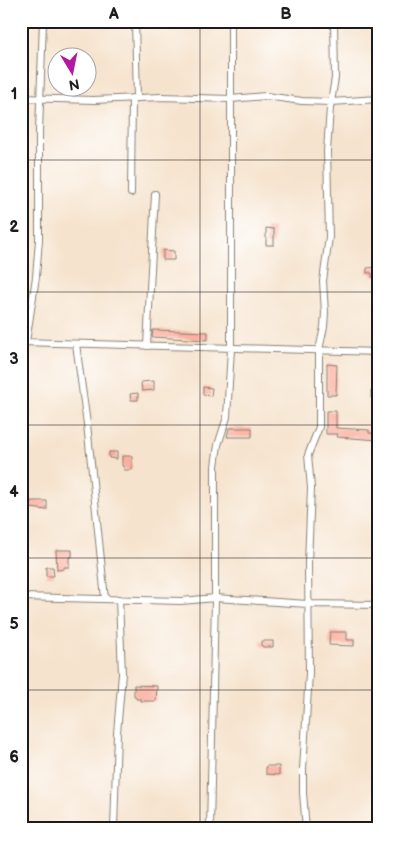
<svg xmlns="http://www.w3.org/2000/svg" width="400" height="850" viewBox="0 0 400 850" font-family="'Balsamiq Sans',sans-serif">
<rect width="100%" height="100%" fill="#fff"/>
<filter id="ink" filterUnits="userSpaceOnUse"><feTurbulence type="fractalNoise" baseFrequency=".02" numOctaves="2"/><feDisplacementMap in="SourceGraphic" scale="10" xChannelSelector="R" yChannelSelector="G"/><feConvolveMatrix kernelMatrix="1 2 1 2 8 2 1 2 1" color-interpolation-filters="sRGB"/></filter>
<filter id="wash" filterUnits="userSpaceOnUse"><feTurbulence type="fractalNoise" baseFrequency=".0096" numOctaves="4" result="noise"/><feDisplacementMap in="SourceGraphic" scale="20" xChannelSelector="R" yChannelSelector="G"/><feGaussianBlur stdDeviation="1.12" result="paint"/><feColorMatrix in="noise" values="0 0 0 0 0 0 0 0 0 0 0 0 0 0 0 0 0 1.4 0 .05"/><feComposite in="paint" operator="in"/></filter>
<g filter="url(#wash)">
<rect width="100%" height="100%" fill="#f6e3cd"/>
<g id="blocks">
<path fill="#fbae9e" d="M266 228 274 229V245H266Z
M163 250 174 251V260H163Z
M377 267V277H372V273H367V268Z
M153 330 208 332V340L152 337Z
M327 364 337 365 336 395H327Z
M154 381V390L142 391 141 382Z
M203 387 212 388 211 396 203 395Z
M371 390 378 391V398H371Z
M138 393V400H131L130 394Z
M326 411H336V428L369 430V433L379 434V440L337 437 338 434H326Z
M229 428H252V437H227Z
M109 452H117V459L109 458Z
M122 456H132V470H124V466H122Z
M31 501H47V510L31 508Z
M56 550H72V557H69V567H64V569L57 570Z
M46 567H53L54 576H46Z
M330 632H347V640H354V646L329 645Z
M261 641H273V647H263L261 645Z
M134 685 157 686 156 701H141V699H136V696H134Z
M266 766H279V775L266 774Z"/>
</g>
</g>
<g filter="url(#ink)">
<use href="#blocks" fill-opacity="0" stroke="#898074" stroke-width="1"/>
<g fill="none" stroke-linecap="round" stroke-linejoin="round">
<defs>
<path id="street" d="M135 21 137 98
M21 98 94 100 161 97 231 99 266 96 302 101 331 102 379 99
M131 193 132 98
M21 342 379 352
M26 342 36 277 39 240V131L43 21
M76 344 87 424 105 599
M147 346 155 194
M21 597 181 601 215 598 308 604 379 605
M21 669 23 702 21 760
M21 823V829
M114 829 117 733 122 674 119 599
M210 829 215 598V466L218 445 227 417 231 349V21
M306 829 303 793V769L309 673 308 563 311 488 308 455 319 427V350L324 327 325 313 323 281 329 237 327 151 330 108 335 78 334 21"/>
</defs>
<use href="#street" stroke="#898074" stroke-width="8"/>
<use href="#street" stroke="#fff" stroke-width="6"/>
</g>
</g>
<path fill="none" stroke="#1c1c1c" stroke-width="1" stroke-opacity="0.55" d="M200 21V829M21 160H379M21 292H379M21 425H379M21 558H379M21 690H379"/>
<rect width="400" height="850" fill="none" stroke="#fff" stroke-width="55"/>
<g transform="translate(72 72) rotate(170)"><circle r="24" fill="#ffffff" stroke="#a4a4a4"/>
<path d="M0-4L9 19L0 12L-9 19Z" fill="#b5179e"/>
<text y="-8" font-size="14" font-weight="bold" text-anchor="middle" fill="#1c1c1c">N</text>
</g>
<rect x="28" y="28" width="344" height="794" fill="none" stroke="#1c1c1c" stroke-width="2"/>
<g font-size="16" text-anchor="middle" font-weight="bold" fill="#1c1c1c">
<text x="114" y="19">A</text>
<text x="286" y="19">B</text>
<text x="14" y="99">1</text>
<text x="14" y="232">2</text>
<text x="14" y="364">3</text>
<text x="14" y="497">4</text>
<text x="14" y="629">5</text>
<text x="14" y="762">6</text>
</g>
</svg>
